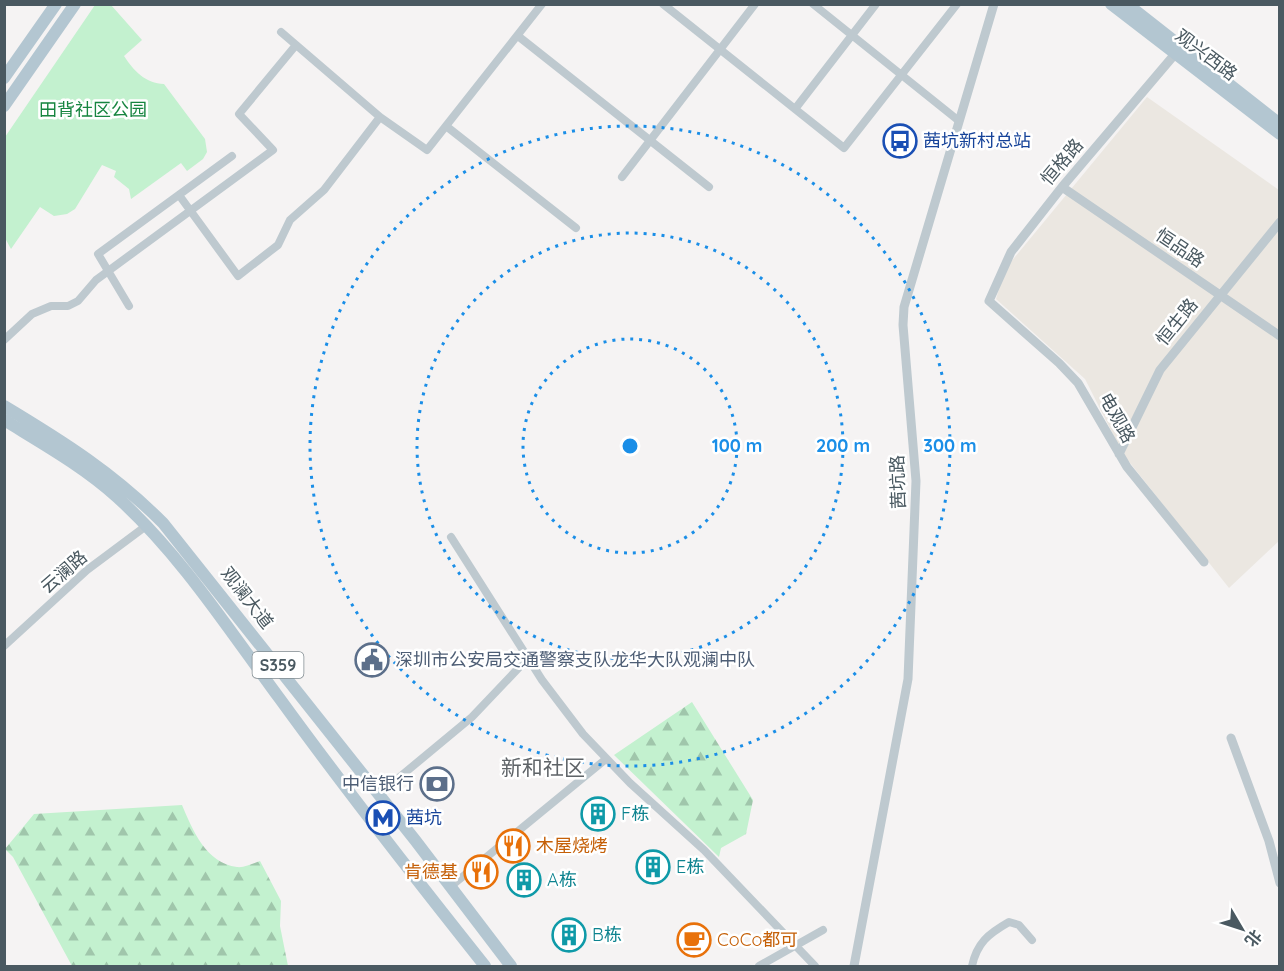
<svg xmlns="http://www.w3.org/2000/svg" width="1284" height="971" viewBox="0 0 1284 971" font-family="Quicksand,'Noto Sans SC',sans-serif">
<defs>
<pattern id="forest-firs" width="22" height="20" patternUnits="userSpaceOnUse" patternTransform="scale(1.5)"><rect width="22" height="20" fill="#c3f1cf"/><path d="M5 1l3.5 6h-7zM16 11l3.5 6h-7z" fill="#a0c6ab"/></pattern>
</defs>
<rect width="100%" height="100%" fill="#f5f3f3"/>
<path fill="#ebe7e1" d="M1147 97 1279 190V541L1229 588 1123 454 1085 379 996 299 1005 269Z"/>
<path fill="url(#forest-firs)" d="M692 702 753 800 746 834 721 848 719 857 614 755Z
M182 805C193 831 206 863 237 867 244 868 254 863 260 861L281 901 280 926 288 966H72L13 857 5 849 34 814Z"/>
<path fill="#c3f1cf" d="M95 5H111L142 40 124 56C133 70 146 84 164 84L205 139 207 152 203 159 187 171 181 163 131 199 129 189 114 177 116 171 102 165 75 209 67 214 54 216 40 207 11 249 5 238V137Z"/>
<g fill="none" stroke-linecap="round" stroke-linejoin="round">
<path stroke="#bec9cf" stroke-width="8" d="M663 4 844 148 957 4
M813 4 959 121
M281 32 380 117 427 150 542 4
M518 36 709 187
M795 109 876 4
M446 126 576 228
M622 177 755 4
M179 195 238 276 278 245 290 220 324 190 380 117
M129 306 98 254 232 156
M4 340 32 314 51 306H68L78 301 96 280 273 150 239 114 296 45
M451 537 542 680 583 734 630 783 704 850 815 966
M4 646 87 570 146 526
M378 795 472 717 528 658
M450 887 606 759
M759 966 823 930
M972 966C977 943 988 934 1009 922L1019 925 1032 940"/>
<path stroke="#bec9cf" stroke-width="9" d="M1175 54 1062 187 1011 252 989 301 1059 363 1078 383 1127 467 1204 562
M1062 187 1280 336
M1119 454 1160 370 1280 222
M1231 738 1269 841 1280 883
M854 966 908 679 916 481 903 325 904 307 994 4"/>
<path stroke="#b3c6d1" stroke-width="12" d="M1111 4 1280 134
M1127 4 1276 121
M4 78 56 4
M4 106 75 4
M4 406C64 442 113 473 163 523L415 840 511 966
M4 420C43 444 84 467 117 497 181 555 229 630 280 699 346 790 415 878 485 966"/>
</g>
<g fill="none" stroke="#1a8ee7" stroke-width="3" stroke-dasharray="3 6">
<circle cx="630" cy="446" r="107"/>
<circle cx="630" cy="446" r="213"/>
<circle cx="630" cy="446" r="320"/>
</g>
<defs>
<symbol id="bus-ring" viewBox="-11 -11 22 22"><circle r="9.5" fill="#fff" stroke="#1a4fb4" stroke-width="1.5"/><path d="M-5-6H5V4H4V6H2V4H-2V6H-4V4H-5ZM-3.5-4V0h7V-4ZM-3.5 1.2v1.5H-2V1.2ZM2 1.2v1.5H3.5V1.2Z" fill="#1a4fb4"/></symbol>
<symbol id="civic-ring" viewBox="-11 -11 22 22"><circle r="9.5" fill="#fff" stroke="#5c6f8a" stroke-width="1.5"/><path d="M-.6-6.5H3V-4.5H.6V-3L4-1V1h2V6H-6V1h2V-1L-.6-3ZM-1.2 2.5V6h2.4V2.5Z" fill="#5c6f8a"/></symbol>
<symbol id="bank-ring" viewBox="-11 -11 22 22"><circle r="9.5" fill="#fff" stroke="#5c6f8a" stroke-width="1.5"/><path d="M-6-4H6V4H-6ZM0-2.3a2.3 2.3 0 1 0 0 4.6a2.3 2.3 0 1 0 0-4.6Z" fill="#5c6f8a"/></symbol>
<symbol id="building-ring" viewBox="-11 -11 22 22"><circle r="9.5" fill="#fff" stroke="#0f9aa8" stroke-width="1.5"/><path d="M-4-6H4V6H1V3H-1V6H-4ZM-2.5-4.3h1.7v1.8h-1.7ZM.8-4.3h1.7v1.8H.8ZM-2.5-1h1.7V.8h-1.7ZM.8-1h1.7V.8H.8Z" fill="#0f9aa8"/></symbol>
<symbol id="metro-ring" viewBox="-11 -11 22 22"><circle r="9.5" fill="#fff" stroke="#1a4fb4" stroke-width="1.5"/><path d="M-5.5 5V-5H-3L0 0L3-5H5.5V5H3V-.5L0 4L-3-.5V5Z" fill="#1a4fb4"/></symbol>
<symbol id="restaurant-ring" viewBox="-11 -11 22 22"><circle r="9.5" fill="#fff" stroke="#e8710a" stroke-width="1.5"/><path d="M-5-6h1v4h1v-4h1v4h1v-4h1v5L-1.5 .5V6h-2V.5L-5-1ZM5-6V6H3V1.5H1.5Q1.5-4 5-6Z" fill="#e8710a"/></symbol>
<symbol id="cafe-ring" viewBox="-11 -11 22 22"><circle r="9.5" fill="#fff" stroke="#e8710a" stroke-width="1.5"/><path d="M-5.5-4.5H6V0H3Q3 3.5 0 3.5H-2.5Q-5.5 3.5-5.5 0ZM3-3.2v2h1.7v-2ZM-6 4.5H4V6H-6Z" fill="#e8710a"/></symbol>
</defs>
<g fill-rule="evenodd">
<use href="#bus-ring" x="881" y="122" width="38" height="38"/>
<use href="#civic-ring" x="353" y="641" width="38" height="38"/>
<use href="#bank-ring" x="418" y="765" width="38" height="38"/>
<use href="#building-ring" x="579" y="795" width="38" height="38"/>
<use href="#metro-ring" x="364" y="799" width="38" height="38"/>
<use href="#restaurant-ring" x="494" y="827" width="38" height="38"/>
<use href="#building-ring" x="634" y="848" width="38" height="38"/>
<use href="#restaurant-ring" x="462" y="853" width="38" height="38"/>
<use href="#building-ring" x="505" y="861" width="38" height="38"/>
<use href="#building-ring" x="550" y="916" width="38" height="38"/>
<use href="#cafe-ring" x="675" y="921" width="38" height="38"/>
</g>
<g text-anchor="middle" stroke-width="5" stroke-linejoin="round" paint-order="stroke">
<rect fill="#fff" stroke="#808b90" stroke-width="1.5" x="252.5" y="652" width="51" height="26" rx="4.5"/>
<g font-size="16" font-weight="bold" fill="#4a5961">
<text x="278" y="671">S359</text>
</g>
<g font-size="18" fill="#4a5961" stroke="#fff">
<text transform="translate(1206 55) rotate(37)" y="6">观兴西路</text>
<text transform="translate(1062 162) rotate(-50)" y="6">恒格路</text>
<text transform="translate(1180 248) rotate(34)" y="6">恒品路</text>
<text transform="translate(1177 322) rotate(-51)" y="6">恒生路</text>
<text transform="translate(1117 418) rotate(61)" y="6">电观路</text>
<text transform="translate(898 482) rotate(-92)" y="6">茜坑路</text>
<text transform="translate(64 572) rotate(-41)" y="6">云澜路</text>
<text transform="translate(247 598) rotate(52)" y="6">观澜大道</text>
</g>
<g font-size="18" fill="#178540" stroke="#fff">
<text x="93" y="116">田背社区公园</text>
</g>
<g font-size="18" fill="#164399" stroke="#fff" text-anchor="start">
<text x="923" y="147">茜坑新村总站</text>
<text x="406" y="824">茜坑</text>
</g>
<g font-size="18" fill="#4e5e75" stroke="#fff" text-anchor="start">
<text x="395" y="666">深圳市公安局交通警察支队龙华大队观澜中队</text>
<text x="414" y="790" text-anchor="end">中信银行</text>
</g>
<g font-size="18" fill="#0d838f" stroke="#fff" text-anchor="start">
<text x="621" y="820">F栋</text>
<text x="676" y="873">E栋</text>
<text x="547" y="886">A栋</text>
<text x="592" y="941">B栋</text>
</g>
<g font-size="18" fill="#c56008" stroke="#fff" text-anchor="start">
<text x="536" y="852">木屋烧烤</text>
<text x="458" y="878" text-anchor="end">肯德基</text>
<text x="717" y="946">CoCo都可</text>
</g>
<g font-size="21" fill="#5f6468" stroke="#fff">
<text x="543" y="775">新和社区</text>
</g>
</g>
<circle cx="630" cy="446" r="9" fill="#1a8ee7" stroke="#fff" stroke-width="3"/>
<g font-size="18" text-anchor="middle" font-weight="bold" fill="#1a8ee7" stroke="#fff" stroke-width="5" stroke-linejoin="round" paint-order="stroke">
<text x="737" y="452">100 m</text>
<text x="843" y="452">200 m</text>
<text x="950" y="452">300 m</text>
</g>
<rect width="1284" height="971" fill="none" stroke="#4a5961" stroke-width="12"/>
<g transform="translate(1242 929) rotate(129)" stroke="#ffffff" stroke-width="4.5" paint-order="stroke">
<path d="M0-4.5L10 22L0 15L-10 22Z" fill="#4a5961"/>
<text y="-9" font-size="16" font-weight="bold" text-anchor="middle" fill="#4a5961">北</text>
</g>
</svg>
